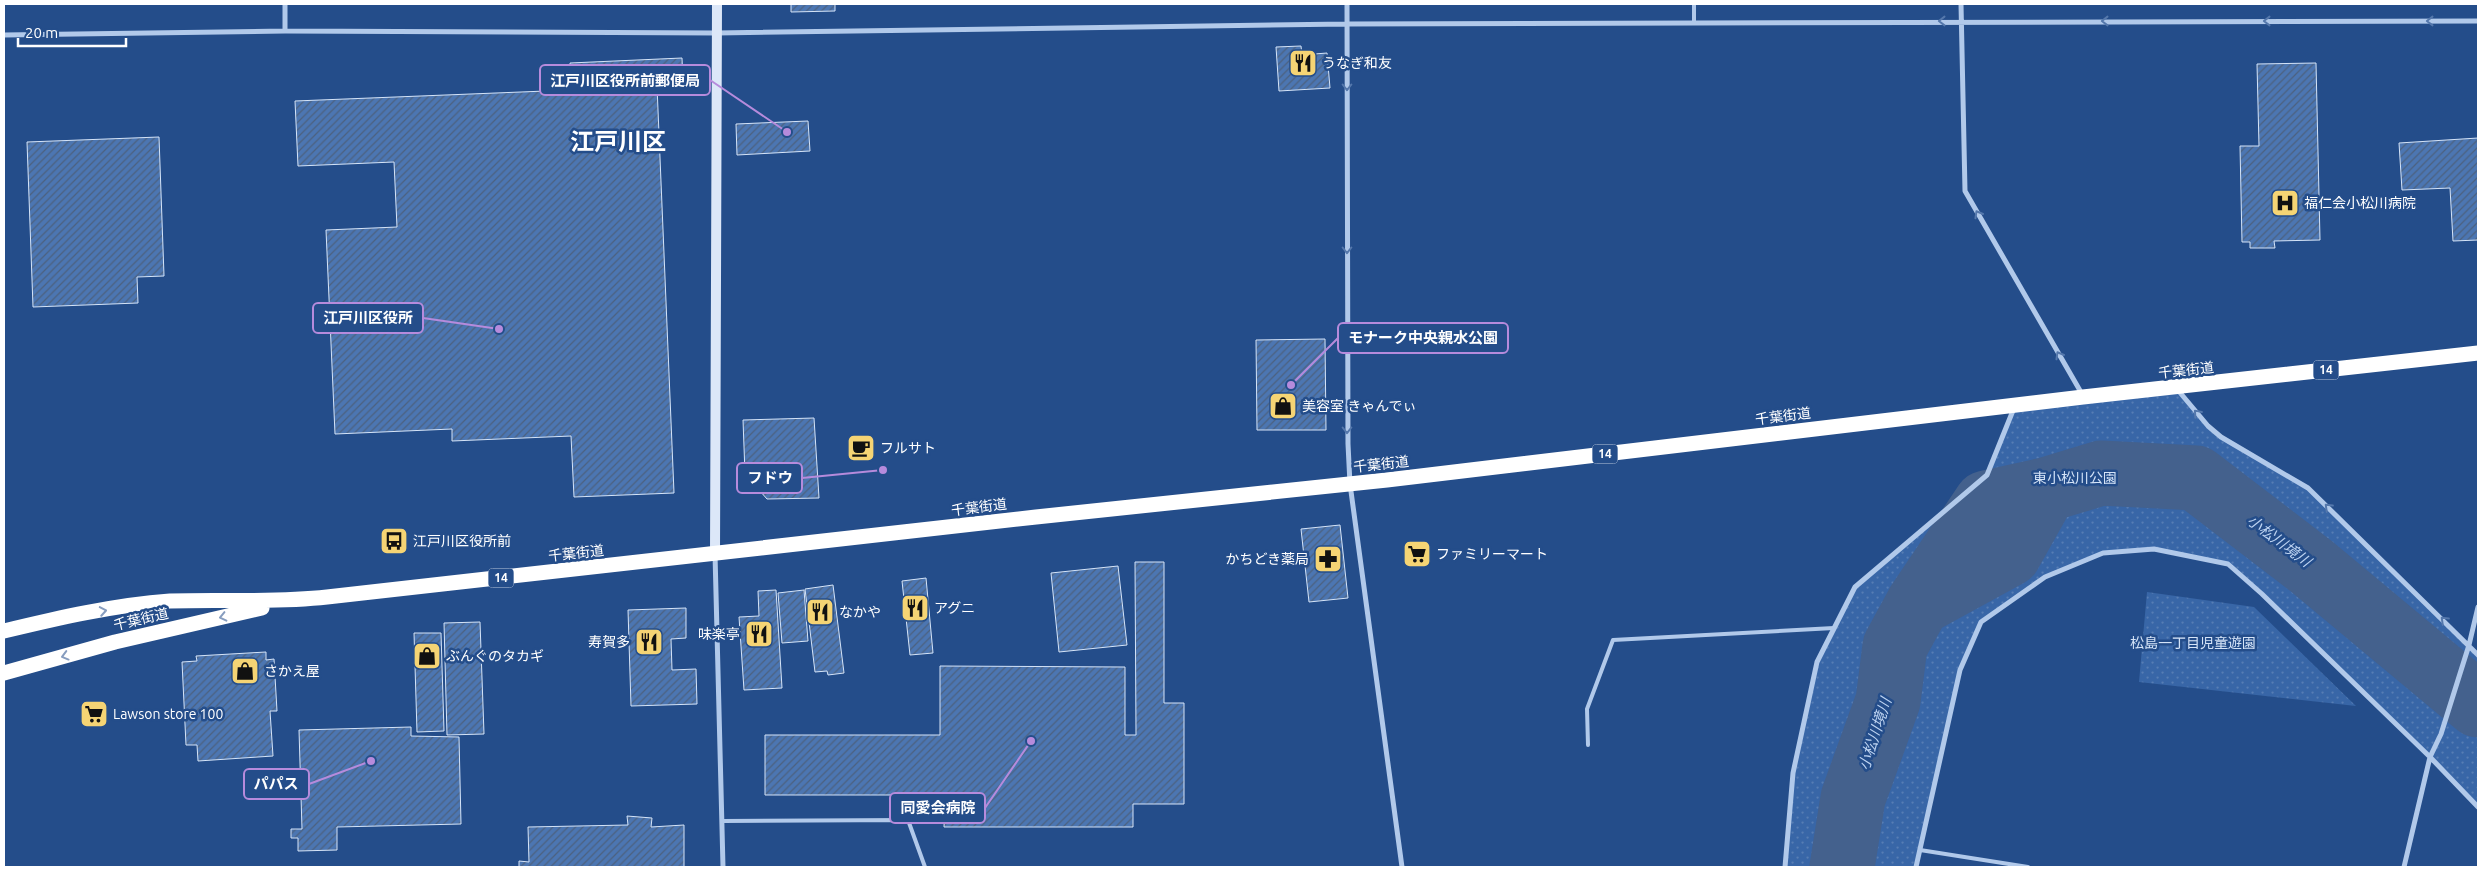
<svg xmlns="http://www.w3.org/2000/svg" width="2482" height="871" viewBox="0 0 2482 871" font-family="Ubuntu,'Noto Sans JP',sans-serif">
<defs>
<pattern id="park-dots" width="8" height="8" patternUnits="userSpaceOnUse" patternTransform="scale(1.25)"><rect width="8" height="8" fill="#3866a7"/><path d="M2 2h.1M6 6h.1" fill="none" stroke="#567db4" stroke-width="1.8" stroke-linecap="round"/></pattern>
<pattern id="building-hatch" width="6" height="6" patternUnits="userSpaceOnUse" patternTransform="scale(1.25)"><rect width="6" height="6" fill="#4c76b2"/><path d="M-1 1l2-2M0 6l6-6M5 7l2-2" fill="none" stroke="#4c617f"/></pattern>
</defs>
<rect width="100%" height="100%" fill="#244d8a"/>
<path fill="url(#park-dots)" d="M2175 387 2221 437 2308 488 2478 655V807L2430 756 2228 564 2154 549 2103 553 2045 577 1981 622 1960 670 1916 867H1785L1793 773 1817 662 1858 585 1987 475 2015 405Z
M2147 592 2254 607 2356 706 2139 682Z"/>
<g fill="none" stroke-linecap="round" stroke-linejoin="round">
<path stroke="#44618d" stroke-width="65" d="M1925 600 2009 554 2045 490
M1842 867 1853 798 1888 701 1895 646 1918 604 1986 503 2045 490 2101 473 2196 478 2311 566 2478 705"/>
</g>
<path fill="url(#building-hatch)" stroke="#d5e4f8" d="M791 4H835V11L791 12Z
M1301 46 1302 55 1327 53 1330 88 1279 91 1276 47Z
M682 58 683 85 657 86 674 493 574 497 571 436 452 441V429L335 434 326 230 397 227 394 162 298 166 295 101 571 90 570 63Z
M2316 63 2320 240 2274 241 2275 248H2250V242H2242L2240 146H2259L2257 64Z
M808 121 810 151 737 155 736 124Z
M159 137 164 276 137 277 138 303 33 307 27 142Z
M2478 138V240L2453 241 2450 188 2402 190 2399 143Z
M1325 339 1326 430H1257L1256 340Z
M814 418 819 498 767 499 745 474 743 420Z
M1340 525 1348 598 1309 602 1301 529Z
M1135 562H1164V703H1184V804H1133V827H944L945 795H765V735H940V666L1125 667V735H1136Z
M1118 566 1127 645 1059 652 1051 573Z
M926 578 933 653 910 655 902 581Z
M833 585 844 673 828 675 827 671 815 672 805 589Z
M776 590 782 688 744 690 739 617 759 616 758 591Z
M804 590 808 641 782 643 778 593Z
M686 608V638L671 639 672 670 696 669 697 704 631 706 628 610Z
M480 622 484 734 447 735 444 623Z
M414 633H441L444 731 417 732Z
M266 652V660L274 659 277 711H270L273 756 198 761 197 745H186L182 662 197 661 196 656Z
M411 727V736L459 737 461 824 337 827V850L298 851V838H291V829H302L299 730Z
M627 816 652 818 651 827 684 825V867H519V861L529 862 528 827 628 825Z"/>
<g fill="none" stroke-linecap="round" stroke-linejoin="round">
<path stroke="#b1c9ea" stroke-width="4" d="M1694 4V22
M1588 745 1587 709 1613 640 1834 628
M723 821 908 820 925 867
M1920 850 2028 867"/>
<path stroke="#b1c9ea" stroke-width="5" d="M285 4V31
M1347 4 1348 444 1350 484 1402 867
M1961 4 1965 191 2082 394
M4 35 285 31 717 33 1347 24 2478 21
M2177 389 2208 426 2221 437 2308 488 2478 655
M715 554 723 867
M1785 867 1793 773 1817 662 1855 587 1987 475 2014 408
M1916 867 1960 670 1981 622 2045 577 2103 553 2154 549 2228 564 2262 594 2430 757 2478 807
M2404 867 2430 757 2441 734 2469 645 2478 607"/>
<path stroke="#dce7f8" stroke-width="10" d="M715 554 717 4"/>
<path stroke="#fff" stroke-width="15" d="M4 631C58 618 114 605 170 601 222 599 274 603 327 597L1036 517 1387 480 2083 397 2478 353
M4 673 115 642 262 608"/>
</g>
<defs><path id="oneway-chevron" d="M-2-3.5L2.5 0L-2 3.5" fill="none" stroke-width="1.6" stroke-linecap="round" stroke-linejoin="round" transform="scale(1.25)"/></defs>
<g stroke="#5578ac">
<use href="#oneway-chevron" transform="translate(1942 21) rotate(180)"/>
<use href="#oneway-chevron" transform="translate(2105 21) rotate(-180)"/>
<use href="#oneway-chevron" transform="translate(2267 21) rotate(-180)"/>
<use href="#oneway-chevron" transform="translate(2430 21) rotate(-180)"/>
<use href="#oneway-chevron" transform="translate(1347 87) rotate(90)"/>
<use href="#oneway-chevron" transform="translate(1978 214) rotate(-120)"/>
<use href="#oneway-chevron" transform="translate(1347 250) rotate(90)"/>
<use href="#oneway-chevron" transform="translate(2059 355) rotate(-120)"/>
<use href="#oneway-chevron" transform="translate(2197 413) rotate(-131)"/>
<use href="#oneway-chevron" transform="translate(1347 430) rotate(90)"/>
<use href="#oneway-chevron" transform="translate(2328 507) rotate(-136)"/>
<use href="#oneway-chevron" transform="translate(2444 620) rotate(-136)"/>
</g>
<g stroke="#879dbf">
<use href="#oneway-chevron" transform="translate(103 611) rotate(-10)"/>
<use href="#oneway-chevron" transform="translate(223 617) rotate(167)"/>
<use href="#oneway-chevron" transform="translate(65 656) rotate(165)"/>
</g>
<defs>
<symbol id="restaurant-square" viewBox="-11 -11 22 22"><rect x="-9" y="-9" width="18" height="18" rx="4" fill="#f5d474" stroke="#244d8a"/><path d="M-5-6h1v4h1v-4h1v4h1v-4h1v5L-1.5 .5V6h-2V.5L-5-1ZM5-6V6H3V1.5H1.5Q1.5-4 5-6Z" fill="#111"/></symbol>
<symbol id="hospital-square" viewBox="-11 -11 22 22"><rect x="-9" y="-9" width="18" height="18" rx="4" fill="#f5d474" stroke="#244d8a"/><path d="M-5-5h3v3.5h4V-5h3V5h-3V1.5h-4V5h-3Z" fill="#111"/></symbol>
<symbol id="shop-square" viewBox="-11 -11 22 22"><rect x="-9" y="-9" width="18" height="18" rx="4" fill="#f5d474" stroke="#244d8a"/><path d="M-5-2.5h2.3a2.7 3.5 0 0 1 5.4 0H5L5.5 6h-11ZM-1.5-2.5h3a1.5 2.3 0 0 0-3 0Z" fill="#111"/></symbol>
<symbol id="cafe-square" viewBox="-11 -11 22 22"><rect x="-9" y="-9" width="18" height="18" rx="4" fill="#f5d474" stroke="#244d8a"/><path d="M-5.5-4.5H6V0H3Q3 3.5 0 3.5H-2.5Q-5.5 3.5-5.5 0ZM3-3.2v2h1.7v-2ZM-6 4.5H4V6H-6Z" fill="#111"/></symbol>
<symbol id="bus-square" viewBox="-11 -11 22 22"><rect x="-9" y="-9" width="18" height="18" rx="4" fill="#f5d474" stroke="#244d8a"/><path d="M-5-6H5V4H4V6H2V4H-2V6H-4V4H-5ZM-3.5-4V0h7V-4ZM-3.5 1.2v1.5H-2V1.2ZM2 1.2v1.5H3.5V1.2Z" fill="#111"/></symbol>
<symbol id="supermarket-square" viewBox="-11 -11 22 22"><rect x="-9" y="-9" width="18" height="18" rx="4" fill="#f5d474" stroke="#244d8a"/><path d="M-6-5.5h2.5l.6 2H6L4.5 2H-2.5L-4.4-4H-6ZM-1.5 3.2a1.3 1.3 0 1 0 .1 0ZM3 3.2a1.3 1.3 0 1 0 .1 0Z" fill="#111"/></symbol>
<symbol id="pharmacy-square" viewBox="-11 -11 22 22"><rect x="-9" y="-9" width="18" height="18" rx="4" fill="#f5d474" stroke="#244d8a"/><path d="M-2-6h4v4h4v4h-4v4h-4v-4h-4v-4h4Z" fill="#111"/></symbol>
</defs>
<g fill-rule="evenodd">
<use href="#restaurant-square" x="1287" y="47" width="32" height="32"/>
<use href="#hospital-square" x="2269" y="187" width="32" height="32"/>
<use href="#shop-square" x="1267" y="390" width="32" height="32"/>
<use href="#cafe-square" x="845" y="432" width="32" height="32"/>
<use href="#bus-square" x="378" y="525" width="32" height="32"/>
<use href="#supermarket-square" x="1401" y="538" width="32" height="32"/>
<use href="#pharmacy-square" x="1312" y="543" width="32" height="32"/>
<use href="#restaurant-square" x="899" y="592" width="32" height="32"/>
<use href="#restaurant-square" x="804" y="596" width="32" height="32"/>
<use href="#restaurant-square" x="743" y="618" width="32" height="32"/>
<use href="#restaurant-square" x="633" y="626" width="32" height="32"/>
<use href="#shop-square" x="411" y="640" width="32" height="32"/>
<use href="#shop-square" x="229" y="655" width="32" height="32"/>
<use href="#supermarket-square" x="78" y="698" width="32" height="32"/>
</g>
<g text-anchor="middle" stroke-width="5" stroke-linejoin="round" paint-order="stroke">
<g fill="#244d8a" stroke="#bdcadc" stroke-width="1">
<rect x="2313.5" y="360.5" width="25" height="19" rx="4"/>
<rect x="1592.5" y="444.5" width="25" height="19" rx="4"/>
<rect x="488.5" y="568.5" width="25" height="19" rx="4"/>
</g>
<g font-size="12" font-weight="bold" fill="#fff">
<text x="2326" y="374">14</text>
<text x="1605" y="458">14</text>
<text x="501" y="582">14</text>
</g>
<g font-size="14" fill="#fff" stroke="#244d8a" text-anchor="start">
<text x="1322" y="68">うなぎ和友</text>
<text x="2304" y="208">福仁会小松川病院</text>
<text x="1302" y="411">美容室 きゃんでぃ</text>
<text x="880" y="453">フルサト</text>
<text x="413" y="546">江戸川区役所前</text>
<text x="1436" y="559">ファミリーマート</text>
<text x="1309" y="564" text-anchor="end">かちどき薬局</text>
<text x="934" y="613">アグニ</text>
<text x="839" y="617">なかや</text>
<text x="740" y="639" text-anchor="end">味楽亭</text>
<text x="630" y="647" text-anchor="end">寿賀多</text>
<text x="446" y="661">ぶんぐのタカギ</text>
<text x="264" y="676">さかえ屋</text>
<text x="113" y="719">Lawson store 100</text>
</g>
<g font-size="14" fill="#fff" stroke="#244d8a">
<text transform="translate(2186 370) rotate(-6)" y="5">千葉街道</text>
<text transform="translate(1783 416) rotate(-7)" y="5">千葉街道</text>
<text transform="translate(1381 464) rotate(-6)" y="5">千葉街道</text>
<text transform="translate(979 507) rotate(-7)" y="5">千葉街道</text>
<text transform="translate(576 553) rotate(-6)" y="5">千葉街道</text>
<text transform="translate(141 619) rotate(-13)" y="5">千葉街道</text>
</g>
<g font-size="14" fill="#d5e4f8" stroke="#244d8a">
<text x="2075" y="483">東小松川公園</text>
<text x="2193" y="648">松島一丁目児童遊園</text>
</g>
<g font-size="15" font-style="italic" fill="#bdd3f1" stroke="#244d8a">
<text transform="translate(2279 541) rotate(37)" y="5">小松川境川</text>
<text transform="translate(1875 734) rotate(-72)" y="5">小松川境川</text>
</g>
<g font-size="24" font-weight="bold" fill="#fff" stroke="#244d8a">
<text x="618" y="150">江戸川区</text>
</g>
</g>
<path fill="none" stroke="#b68bdc" stroke-width="2" d="M787 132L710 80M499 329L423 318M1291 385L1338 338M883 470L802 478M371 761L309 784M1031 741L985 808"/>
<g fill="#b68bdc" stroke="#244d8a" stroke-width="2">
<circle cx="787" cy="132" r="5"/>
<circle cx="499" cy="329" r="5"/>
<circle cx="1291" cy="385" r="5"/>
<circle cx="883" cy="470" r="5"/>
<circle cx="371" cy="761" r="5"/>
<circle cx="1031" cy="741" r="5"/>
</g>
<g fill="#244d8a" stroke="#b68bdc" stroke-width="2">
<rect x="540" y="65" width="170" height="30" rx="5"/>
<rect x="313" y="303" width="110" height="30" rx="5"/>
<rect x="1338" y="323" width="170" height="30" rx="5"/>
<rect x="737" y="463" width="65" height="30" rx="5"/>
<rect x="244" y="769" width="65" height="30" rx="5"/>
<rect x="890" y="793" width="95" height="30" rx="5"/>
</g>
<g font-size="15" text-anchor="middle" font-weight="bold" fill="#fff">
<text x="625" y="86">江戸川区役所前郵便局</text>
<text x="368" y="323">江戸川区役所</text>
<text x="1423" y="343">モナーク中央親水公園</text>
<text x="770" y="483">フドウ</text>
<text x="276" y="789">パパス</text>
<text x="938" y="813">同愛会病院</text>
</g>
<rect width="2482" height="871" fill="none" stroke="#ffffff" stroke-width="10"/>
<path d="M18 38v8h108v-8" fill="none" stroke="#ffffff" stroke-width="2.5"/>
<text x="25" y="38" font-size="15" fill="#ffffff" stroke="#244d8a" stroke-width="4" paint-order="stroke">20 m</text>
</svg>
